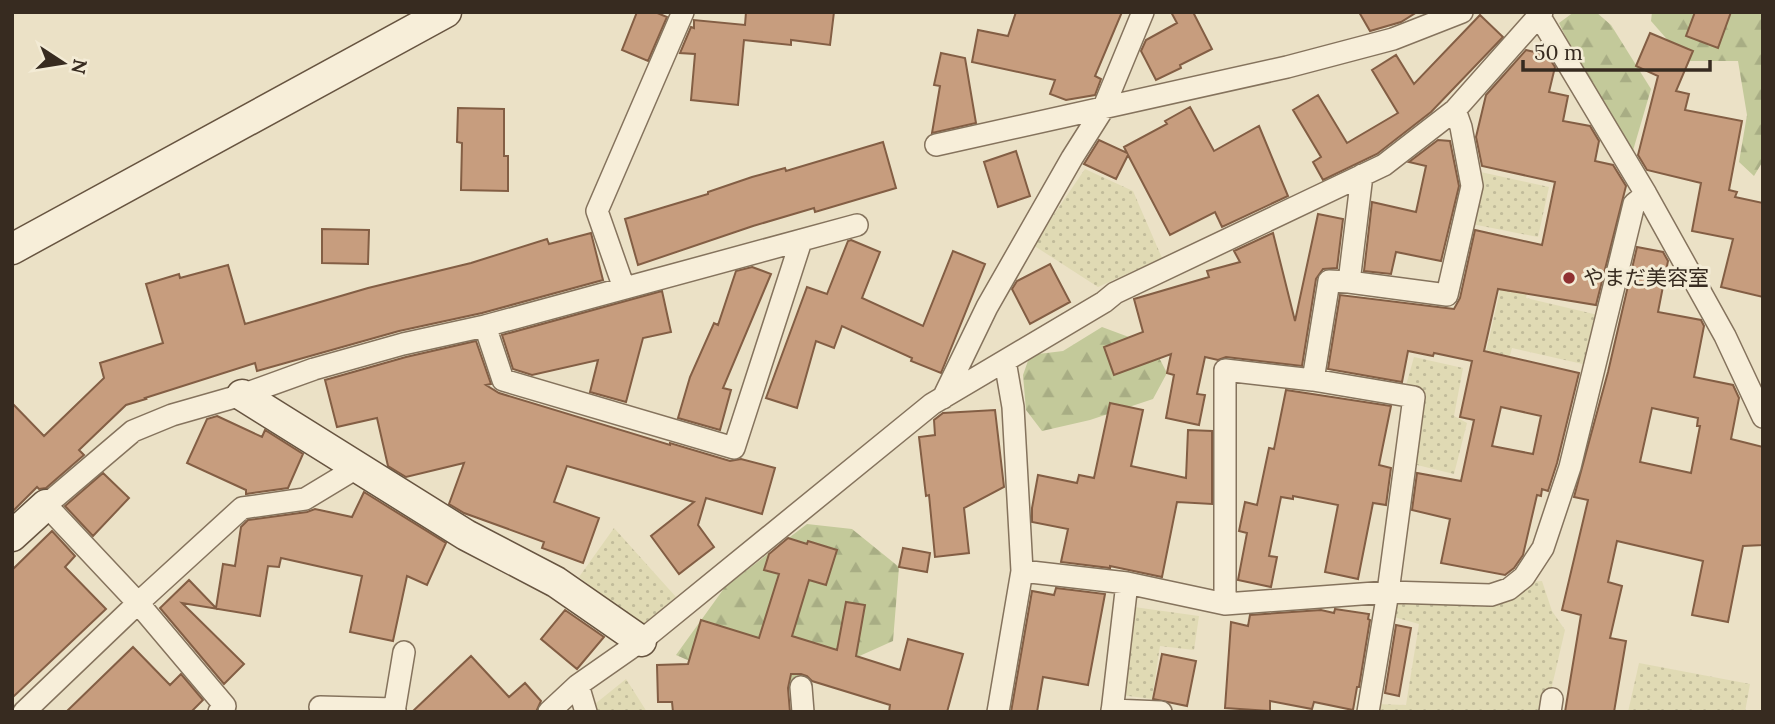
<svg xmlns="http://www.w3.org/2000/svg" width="1775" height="724" viewBox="0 0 1775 724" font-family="Lora,'Noto Sans JP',serif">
<defs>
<pattern id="farmland-dots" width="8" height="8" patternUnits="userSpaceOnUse" patternTransform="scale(1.75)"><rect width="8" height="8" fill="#e0dab4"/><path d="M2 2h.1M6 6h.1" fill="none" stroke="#c1bb9a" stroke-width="1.8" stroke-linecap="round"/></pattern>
<pattern id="forest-firs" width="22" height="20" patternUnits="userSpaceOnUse" patternTransform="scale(1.75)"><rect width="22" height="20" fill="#c3c99a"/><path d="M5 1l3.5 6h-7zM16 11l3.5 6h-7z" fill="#a8ad84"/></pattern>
</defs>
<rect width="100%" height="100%" fill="#ebe1c6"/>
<path fill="url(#farmland-dots)" d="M1085 169 1133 191 1162 258 1098 287 1033 245Z
M1476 171 1549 187 1538 237 1472 224Z
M1505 269 1531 274 1526 298 1598 315 1587 365 1512 348 1507 367 1484 361Z
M1414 357 1463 368 1454 416 1467 423 1454 474 1413 464 1405 389Z
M614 528 676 597 640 627 579 577Z
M1542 581 1552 611 1565 630 1546 712H1373L1375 704 1406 705 1419 624 1394 617V593Z
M1134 607 1199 616 1194 650 1160 646 1152 699 1121 695Z
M1639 663 1750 684 1745 712H1628Z
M626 679 647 712H585Z"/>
<path fill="url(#forest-firs)" d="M1574 12H1596L1611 25 1651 89 1632 154 1593 93 1559 23Z
M1652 12H1763V161L1754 176 1739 162 1747 115 1738 61H1686L1651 21Z
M1102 327 1153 346 1167 373 1153 399 1090 420 1042 431 1026 410 1023 375 1030 355 1063 351Z
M807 524 852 529 899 567 893 641 770 696 676 655 725 587Z"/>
<path fill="#c79d7e" stroke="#835e44" stroke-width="2" fill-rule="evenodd" d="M637 12H655L667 17 648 61 622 50Z
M746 12H834L830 45 791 40V45L744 40 738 105 691 100 695 54 680 53 691 27 694 28V20L745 25Z
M1016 12H1122L1095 76 1101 79 1095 95 1066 100 1050 94 1055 80 972 62 978 30 1008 36Z
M1171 12H1193L1212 49 1180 65 1181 68 1156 80 1141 51 1146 40 1177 23Z
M1359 12H1417L1401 22 1370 31Z
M1695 12H1731L1718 48 1686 36Z
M1480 15 1503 37 1431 112 1377 154 1323 180 1313 162 1321 157 1293 110 1318 95 1347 143 1398 113 1372 70 1396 55 1414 84Z
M1650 33 1693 51 1676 91 1689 94 1685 110 1742 121 1729 190 1737 192 1735 197 1763 203V297L1721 287 1733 239 1692 231 1701 183 1647 170 1638 155 1658 76 1636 66Z
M1526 50 1547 55 1555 67 1549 92 1568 96 1563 121 1590 126 1599 141 1595 161 1613 165 1626 186 1596 305 1498 289 1484 351 1579 373 1557 463 1548 491 1542 489 1541 496 1537 495 1523 555 1514 568 1505 575 1441 563 1450 519 1412 510 1417 473 1461 481 1474 420 1460 417 1472 361 1434 353 1433 356 1408 351 1402 382 1328 369 1340 295 1454 309 1460 298 1475 230 1542 245 1555 182 1482 166 1476 137 1486 95ZM1501 407 1541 416 1533 454 1492 446Z
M941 53 965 58 976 123 932 133 940 86 934 85Z
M1190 107 1214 151 1259 126 1288 196 1222 227 1215 212 1170 235 1128 155 1116 179 1084 164 1099 140 1127 153 1124 147 1167 124 1165 121Z
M458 108 504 109V156H508V191L461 190 462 143 457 142Z
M1438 140 1450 141 1459 186 1441 261 1396 252 1391 274 1364 271 1372 202 1416 212 1426 166 1409 162Z
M883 142 896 188 815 212 814 208 753 226 638 265 625 219 708 194V192L752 177 785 168 786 171Z
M1016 151 1030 196 998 207 984 162Z
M1318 214 1343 219 1337 268 1323 269 1316 279 1302 366 1226 357 1218 360 1205 357 1197 394 1205 395 1199 425 1166 418 1174 375 1167 373 1171 354 1114 375 1104 347 1143 332 1134 299 1209 277 1207 271 1240 262 1234 251 1273 233 1295 321Z
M322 229 369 230 368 264 322 263Z
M591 233 603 280 482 313 399 331 257 371 255 363 145 398 146 399 126 405 79 450 84 455 46 488 39 489 37 487 12 512V403L44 436 104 378 100 363 163 343 146 284 179 274 180 278 228 265 245 324 368 288 471 263 547 239 549 244Z
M851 240 880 252 862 298 923 326 953 251 985 264 941 373 911 361 912 358 842 326 834 348 816 341 797 408 766 398 807 287 827 294 848 241Z
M1637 247 1663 252 1668 261 1658 312 1701 320 1704 326 1694 377 1733 385 1739 398 1731 439 1763 447V545L1743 546 1728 622 1692 615 1703 561 1617 541 1608 582 1622 586 1610 638 1626 641 1614 712H1565L1581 615 1562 610 1588 500 1574 497 1608 372ZM1652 408 1698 418 1697 426H1700L1691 473 1640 462Z
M1050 264 1070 302 1030 324 1012 289 1017 281Z
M752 267 771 274 723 388 731 390 720 430 678 418 690 377 714 323 718 325 736 271Z
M662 291 671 332 643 338 626 402 590 392 598 360 532 375 513 369 502 335Z
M476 341 491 384 486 385 499 393 670 445V443L730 461 741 459 775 468 762 514 706 498 698 525 714 547 679 574 651 536 694 502 567 466 554 502 599 518 583 563 542 548 544 542 464 513 449 504 464 463 406 477 388 466 377 418 337 427 325 380 406 357Z
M1286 390 1391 406 1379 465 1391 468 1386 505 1373 503 1358 579 1325 572 1338 505 1293 496V499L1281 497 1269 556 1277 557 1271 587 1238 580 1247 533 1239 531 1245 502 1257 505 1269 448 1274 449Z
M1110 403 1143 410 1131 466 1186 478 1188 430 1212 431V504L1177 502 1162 577 1110 566V568L1061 562 1068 529 1032 522V508L1038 475 1077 483 1079 475 1094 478Z
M995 410 1004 487 964 508 969 553 935 557 929 495 926 496 919 437 935 435 934 420 943 413Z
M217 416 262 437 265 430 303 454 288 488 246 494V490L187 463 207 419Z
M103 473 129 498 93 536 65 506Z
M364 492 446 543 427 585 407 576 393 641 350 632 362 576 281 558 279 567 268 566 260 616 182 603 244 664 224 684 160 608 189 580 216 608 223 564 235 566 241 527 248 520 307 512 315 509 352 517Z
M52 531 75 556 65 567 106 609 12 698V570Z
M788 538 807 544 808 541 837 550 826 585 809 580 792 636 837 650 846 602 865 605 856 656 900 670 908 639 963 654 947 712H889L890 705 812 681 807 676 801 674H791L788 688 790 712H673L672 702H658L657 665 688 664 701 620 759 638 779 574 764 570 769 554Z
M903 548 930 553 927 572 899 567Z
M1056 588 1105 594 1088 685 1043 677 1037 712H1011L1032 591 1054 595Z
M1335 609 1369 614 1368 619 1370 620 1359 687H1357L1353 710 1314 702 1312 709 1270 701V711L1225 708 1231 622 1248 626 1250 615 1321 610 1334 613Z
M565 610 604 637 577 669 541 639Z
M1396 625 1411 628 1399 696 1385 693Z
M133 647 170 685 181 674 203 700 191 712H66Z
M1162 654 1196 661 1187 706 1153 699Z
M471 656 509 697 525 683 541 701 536 712H412Z"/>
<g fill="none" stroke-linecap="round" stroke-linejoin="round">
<defs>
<path id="street" d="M1537 12 1646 194 1725 336 1763 417
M936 145 1287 67 1393 39 1462 12
M1362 175 1349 282 1447 295 1472 186 1461 127 1455 110
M624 288 597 211 683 12
M485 326 503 380 734 448 801 241
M1313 380 1329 281 1349 282
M943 398 987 307 1072 158 1103 109 1143 12
M1022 571 1127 583 1225 604 1388 592 1491 595 1509 589 1524 577 1543 548 1570 467 1634 204 1646 194
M1225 604V370L1313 380 1414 397 1388 592 1368 712
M578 685 586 712
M801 687 803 712
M320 707 395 709
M1112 710 1161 712
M24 712 138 603 242 508 305 499 358 467
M219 712 225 706 138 603 46 505 133 431 172 415 242 395 314 369 403 344 485 326 857 225
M394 712 404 652
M549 712 578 685 641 641 932 404 1104 302 1115 293 1384 165 1455 110 1542 12
M998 712 1022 571 1013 407 1005 361
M1112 712 1127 583
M1550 712 1552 699"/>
<path id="secondary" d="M12 249 446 12
M242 395 466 535 556 582 641 641
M12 536 46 505"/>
</defs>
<use href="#street" stroke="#85735d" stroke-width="24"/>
<use href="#secondary" stroke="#675440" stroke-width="33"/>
<use href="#street" stroke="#f7eed9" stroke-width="21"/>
<use href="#secondary" stroke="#f7eed9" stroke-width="30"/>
</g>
<circle fill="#903131" stroke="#f3ebd5" stroke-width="2.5" cx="1569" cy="278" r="7"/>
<g text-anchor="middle" stroke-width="6" stroke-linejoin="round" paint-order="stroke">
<g font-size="21" fill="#372b20" stroke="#f3ebd5" text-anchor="start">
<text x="1583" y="285">やまだ美容室</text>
</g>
</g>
<rect width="1775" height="724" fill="none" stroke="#372b20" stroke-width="28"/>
<g transform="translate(63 63) rotate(102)" stroke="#f3ebd5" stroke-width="5" paint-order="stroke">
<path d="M0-5L12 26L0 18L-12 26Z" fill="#372b20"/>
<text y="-10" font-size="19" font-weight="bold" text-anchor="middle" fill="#372b20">N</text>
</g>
<path d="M1523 60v10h187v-10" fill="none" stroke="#372b20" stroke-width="3.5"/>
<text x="1534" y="60" font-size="21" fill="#372b20" stroke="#f3ebd5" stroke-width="5" paint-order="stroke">50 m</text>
</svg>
